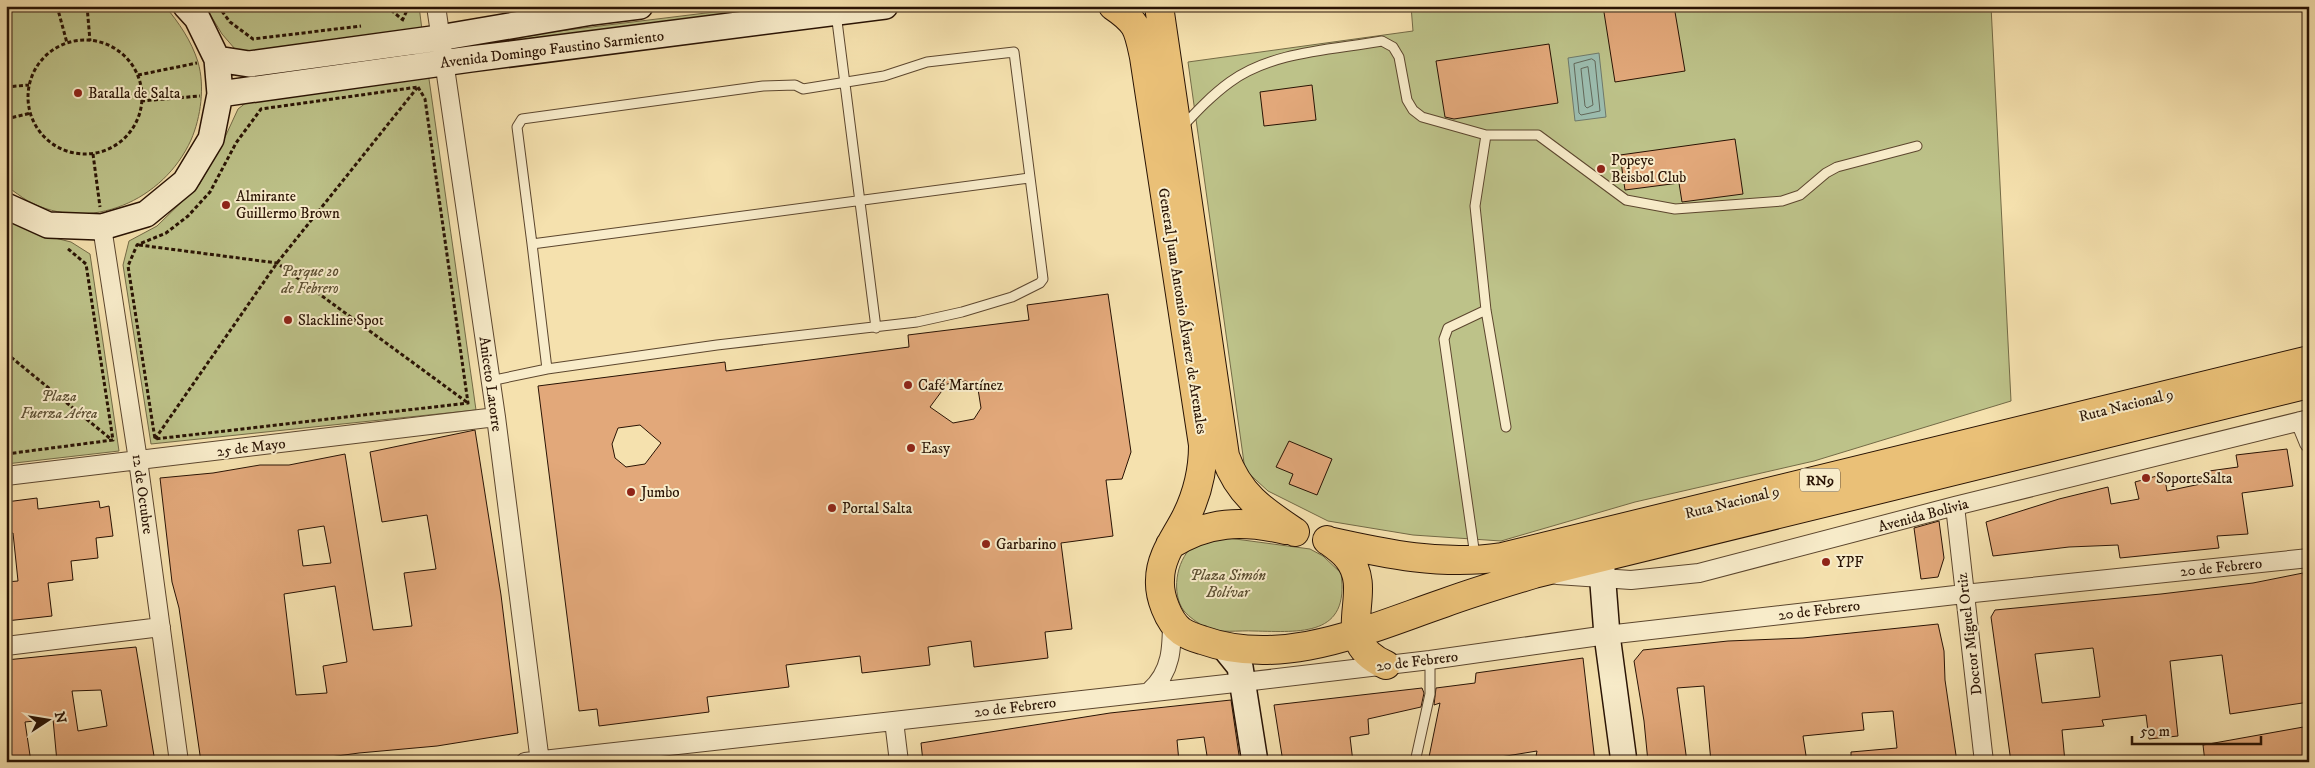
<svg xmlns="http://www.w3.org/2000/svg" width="2315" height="768" viewBox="0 0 2315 768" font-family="'IM FELL DW Pica',serif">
<rect width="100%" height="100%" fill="#f5e1ae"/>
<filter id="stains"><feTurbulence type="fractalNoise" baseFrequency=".004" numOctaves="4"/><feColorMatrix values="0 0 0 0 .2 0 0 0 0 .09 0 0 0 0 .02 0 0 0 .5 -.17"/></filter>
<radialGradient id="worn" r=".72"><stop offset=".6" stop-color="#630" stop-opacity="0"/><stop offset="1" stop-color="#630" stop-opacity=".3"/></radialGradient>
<path fill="#bdc289" stroke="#736a46" d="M6 6H165C179 23 191 40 198 62 205 86 201 117 191 140 164 200 90 234 28 201 21 197 14 191 6 186Z
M205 6H419L422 30 254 52 235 49 222 34Z
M763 6H823L462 50 461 43Z
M1411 6H1991L2011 401 1814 461 1635 502 1501 541 1413 535 1328 521 1268 491 1245 470 1188 62 1413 31Z
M428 72 476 410 151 444 123 265 129 241 157 226 199 185 220 148 238 109 252 98Z
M6 218 39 234 71 242 90 254 119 451 6 464Z
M1228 538 1310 549 1323 556 1341 573C1350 637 1301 632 1254 631 1240 630 1218 634 1205 627 1198 623 1189 617 1184 611 1171 594 1176 561 1192 547 1202 539 1216 539 1228 538Z"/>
<path fill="#9cbdaf" stroke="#6e796b" d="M1599 53 1606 117 1575 121 1568 58Z"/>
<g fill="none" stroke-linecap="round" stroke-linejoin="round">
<path stroke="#62685a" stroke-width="1" d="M1592 59 1595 61 1600 111 1581 115 1579 113 1574 64Z
M1588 67 1593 105 1587 108 1585 106 1581 69Z"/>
</g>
<path fill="#e2a87a" stroke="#291304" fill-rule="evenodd" d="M1603 6H1674L1685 71 1615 82Z
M1549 44 1558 103 1454 119 1445 117 1436 61Z
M1312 85 1316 120 1264 126 1260 92Z
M1735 139 1743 194 1682 202 1679 183 1625 190 1620 155Z
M1108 294 1131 452 1122 479 1106 480 1113 536 1061 543 1072 629 1045 632 1048 658 974 667 971 641 928 647 930 665 862 673 860 656 786 665 789 687 707 697 709 712 599 726 597 709 579 711 538 386 725 362 726 371 909 347 908 335 1029 320 1027 305ZM966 381 978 389 981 408 974 419 953 423 930 407 947 384ZM640 425 661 443 645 464 626 467 615 458 612 444 618 428Z
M475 430 501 595 518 733 437 746 359 753 293 762H201L179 608 172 582 160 478 213 473 260 465H289L345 454 373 630 412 626 404 573 436 569 427 515 382 522 370 452ZM324 526 331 563 303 566 298 530ZM335 586 347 662 323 666 327 693 296 695 284 594Z
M1289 441 1332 459 1317 495 1289 484 1293 474 1276 467Z
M2287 449 2293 486 2242 493 2248 534 2217 536 2219 548 2120 558 2118 545 2069 547 1993 556 1986 522 2059 499 2108 487 2111 504 2139 499 2135 482 2164 474 2167 491 2210 482 2209 471 2238 467 2236 455Z
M37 498 38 509 99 501 100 508 109 506 113 536 96 538 98 558 71 561 73 580 48 583 52 616 6 621V582L18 581 13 533 6 534V502Z
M1939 521 1944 558 1938 577 1921 579 1914 528Z
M2303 573 2309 619V702L2230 714 2222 655 2170 661 2178 736 2149 739 2146 715 2102 720 2104 726 2062 730 2065 762H2011L1991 617 1995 610 2161 594 2253 583ZM2093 648 2100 697 2042 703 2035 654Z
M1938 624 1944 651 1945 680 1957 762H1851V752L1897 748 1893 711 1862 713 1864 730 1803 736 1807 762H1711L1704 686 1677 688 1687 762H1648L1644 721 1634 661 1643 650 1728 641 1803 638Z
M136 647 155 762H57L53 719 25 722 31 762H6V660ZM101 690 107 726 78 731 72 691Z
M1583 658 1595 762H1535L1537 751 1494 758V762H1428L1440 703 1434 705 1436 688 1475 683 1476 673Z
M1422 688 1424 693 1421 707 1368 719 1369 734 1350 737 1353 762H1283L1274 705Z
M1231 700 1240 762H1208L1204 737 1177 740 1179 762H923L921 743 1110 713Z
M2309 726V762H2272L2271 757 2240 762H2205L2203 745Z"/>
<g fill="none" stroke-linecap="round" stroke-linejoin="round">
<defs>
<path id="lane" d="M836 13 876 328
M1182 127C1197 111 1212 95 1230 82 1273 51 1332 50 1382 41L1393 47 1399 57 1407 100 1413 110 1422 117 1486 135H1538L1626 200 1675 209 1782 201 1800 195 1826 173 1837 167 1917 146
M1486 135 1475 206 1486 310 1506 427
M532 244 517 127 522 119 763 86 795 85 803 89 884 76 927 62 1014 52 1043 279 1040 283 1012 297 962 312 917 322 717 345 547 369
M490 381 547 369 532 244 1029 178
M1475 556 1444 339 1448 328 1486 310
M1415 762 1430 694V660"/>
<path id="street" d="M436 6 496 417 540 762
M102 227 138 460 179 762
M2300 421 2309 443
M6 476 496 417
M1955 506 1984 762
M1557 575 1631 580 1699 573 1955 506 2309 419
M6 646 161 627
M1150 691C1172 671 1172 647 1172 619
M894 721 899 762
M525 762 1244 682 1430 660 1607 635 1964 594 2309 558"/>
<path id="secondary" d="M217 59 249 64 439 38 592 12 640 6
M220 94 471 59 885 6
M6 206 48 225 102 227 146 214 185 182 211 139 220 94 217 59 197 18 186 6
M1601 558 1607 635 1624 762
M1223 646 1240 667 1255 762"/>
<path id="primary" d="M1113 6C1138 23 1138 29 1144 57L1203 445C1203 471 1198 493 1186 517 1176 537 1160 556 1160 580 1159 596 1168 621 1181 631 1187 635 1195 638 1202 640 1283 669 1368 629 1444 603 1474 592 1504 583 1534 574L2309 384
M1159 6 1225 456C1239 495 1262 510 1295 532
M1327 540C1334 545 1343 551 1348 558 1377 594 1328 639 1386 665
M1328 541C1386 554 1442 566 1502 557L2309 360
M1170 545C1208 521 1242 520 1286 530"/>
</defs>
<use href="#lane" stroke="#5c462e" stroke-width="11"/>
<use href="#street" stroke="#5c462e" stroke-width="20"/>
<use href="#secondary" stroke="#291304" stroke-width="28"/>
<use href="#primary" stroke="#291304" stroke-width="30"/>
<path stroke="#291304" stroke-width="3" stroke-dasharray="4 2.5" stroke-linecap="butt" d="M57 6 67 43
M87 6 90 41
M218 6 230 22 253 39 361 26
M386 6 403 20
M402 21 409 6
M28 97a57 57 0 1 1 114 0a57 57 0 1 1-114 0Z
M138 75 197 63
M6 87 29 85
M418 87 425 99 468 403 155 439 128 266 137 245 166 233 188 216 210 192 236 143 261 109Z
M141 101 200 96
M6 119 31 113
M93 154 100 207
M139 245 277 263 468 403
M6 353 112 440
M155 439 277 263 417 88
M6 454 113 440 86 264 67 248"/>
<use href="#lane" stroke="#f8ecca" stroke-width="9"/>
<use href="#street" stroke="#f8ecca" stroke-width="18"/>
<use href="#secondary" stroke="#f8ecca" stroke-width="25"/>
<use href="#primary" stroke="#eac077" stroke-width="28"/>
</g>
<g fill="#8f2418" stroke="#f8ecca" stroke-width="2">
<circle cx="78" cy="93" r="5"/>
<circle cx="1601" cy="169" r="5"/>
<circle cx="226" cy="205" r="5"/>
<circle cx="288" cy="320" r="5"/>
<circle cx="908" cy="385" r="5"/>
<circle cx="911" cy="448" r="5"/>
<circle cx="2146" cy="478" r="5"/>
<circle cx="631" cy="492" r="5"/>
<circle cx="832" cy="508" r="5"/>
<circle cx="986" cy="544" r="5"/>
<circle cx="1826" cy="562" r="5"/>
</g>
<g text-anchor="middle" stroke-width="4" stroke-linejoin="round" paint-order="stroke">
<rect fill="#f8ecca" stroke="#67543f" stroke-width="1" x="1800" y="468.5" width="40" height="23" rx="4"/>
<g font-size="14" font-weight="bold" fill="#291304">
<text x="1820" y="485">RN9</text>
</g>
<g font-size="15" fill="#291304" stroke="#f8ecca">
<text transform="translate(552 49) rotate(-7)" y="5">Avenida Domingo Faustino Sarmiento</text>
<text transform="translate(1183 311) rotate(81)" y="5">General Juan Antonio Álvarez de Arenales</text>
<text transform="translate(491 384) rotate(82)" y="5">Aniceto Latorre</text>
<text transform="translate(2126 405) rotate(-14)" y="5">Ruta Nacional 9</text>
<text transform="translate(251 447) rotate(-7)" y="5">25 de Mayo</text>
<text transform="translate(143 494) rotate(82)" y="5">12 de Octubre</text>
<text transform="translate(1732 502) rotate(-14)" y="5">Ruta Nacional 9</text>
<text transform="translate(1923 515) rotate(-15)" y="5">Avenida Bolivia</text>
<text transform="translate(2221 567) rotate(-6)" y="5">20 de Febrero</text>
<text transform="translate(1819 610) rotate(-7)" y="5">20 de Febrero</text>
<text transform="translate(1969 634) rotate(-97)" y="5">Doctor Miguel Ortiz</text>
<text transform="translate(1417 661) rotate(-7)" y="5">20 de Febrero</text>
<text transform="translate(1015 707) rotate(-7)" y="5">20 de Febrero</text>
</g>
<g font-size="15" fill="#291304" stroke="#f8ecca" text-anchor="start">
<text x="88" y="98">Batalla de Salta</text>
<text x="1611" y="165">Popeye<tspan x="1611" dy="17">Beisbol Club</tspan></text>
<text x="236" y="201">Almirante<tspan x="236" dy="17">Guillermo Brown</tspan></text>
<text x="298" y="325">Slackline Spot</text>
<text x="918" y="390">Café Martínez</text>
<text x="921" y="453">Easy</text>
<text x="2156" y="483">SoporteSalta</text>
<text x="641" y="497">Jumbo</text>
<text x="842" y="513">Portal Salta</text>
<text x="996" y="549">Garbarino</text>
<text x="1836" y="567">YPF</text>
</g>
<g font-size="15" font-style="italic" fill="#5d5033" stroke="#f8ecca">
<text x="310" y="276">Parque 20<tspan x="310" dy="17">de Febrero</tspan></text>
<text x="59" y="401">Plaza<tspan x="59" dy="17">Fuerza Aérea</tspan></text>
<text x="1228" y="580">Plaza Simón<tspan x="1228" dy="17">Bolívar</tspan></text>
</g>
</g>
<rect width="2315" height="768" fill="none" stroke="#f5e1ae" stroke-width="25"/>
<rect x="8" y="8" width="2300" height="753" fill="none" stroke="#291304" stroke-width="2.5"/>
<rect x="12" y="12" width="2290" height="743" fill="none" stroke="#291304"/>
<g transform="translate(48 720) rotate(78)" stroke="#f8ecca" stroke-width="4" paint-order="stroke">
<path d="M0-4L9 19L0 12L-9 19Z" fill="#291304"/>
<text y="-8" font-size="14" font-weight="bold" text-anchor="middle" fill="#291304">N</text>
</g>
<path d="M2132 736v8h129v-8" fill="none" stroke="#291304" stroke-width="2.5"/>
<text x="2140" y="736" font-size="15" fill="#291304" stroke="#f8ecca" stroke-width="4" paint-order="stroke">50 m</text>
<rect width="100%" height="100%" filter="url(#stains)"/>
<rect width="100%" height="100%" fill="url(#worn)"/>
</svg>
